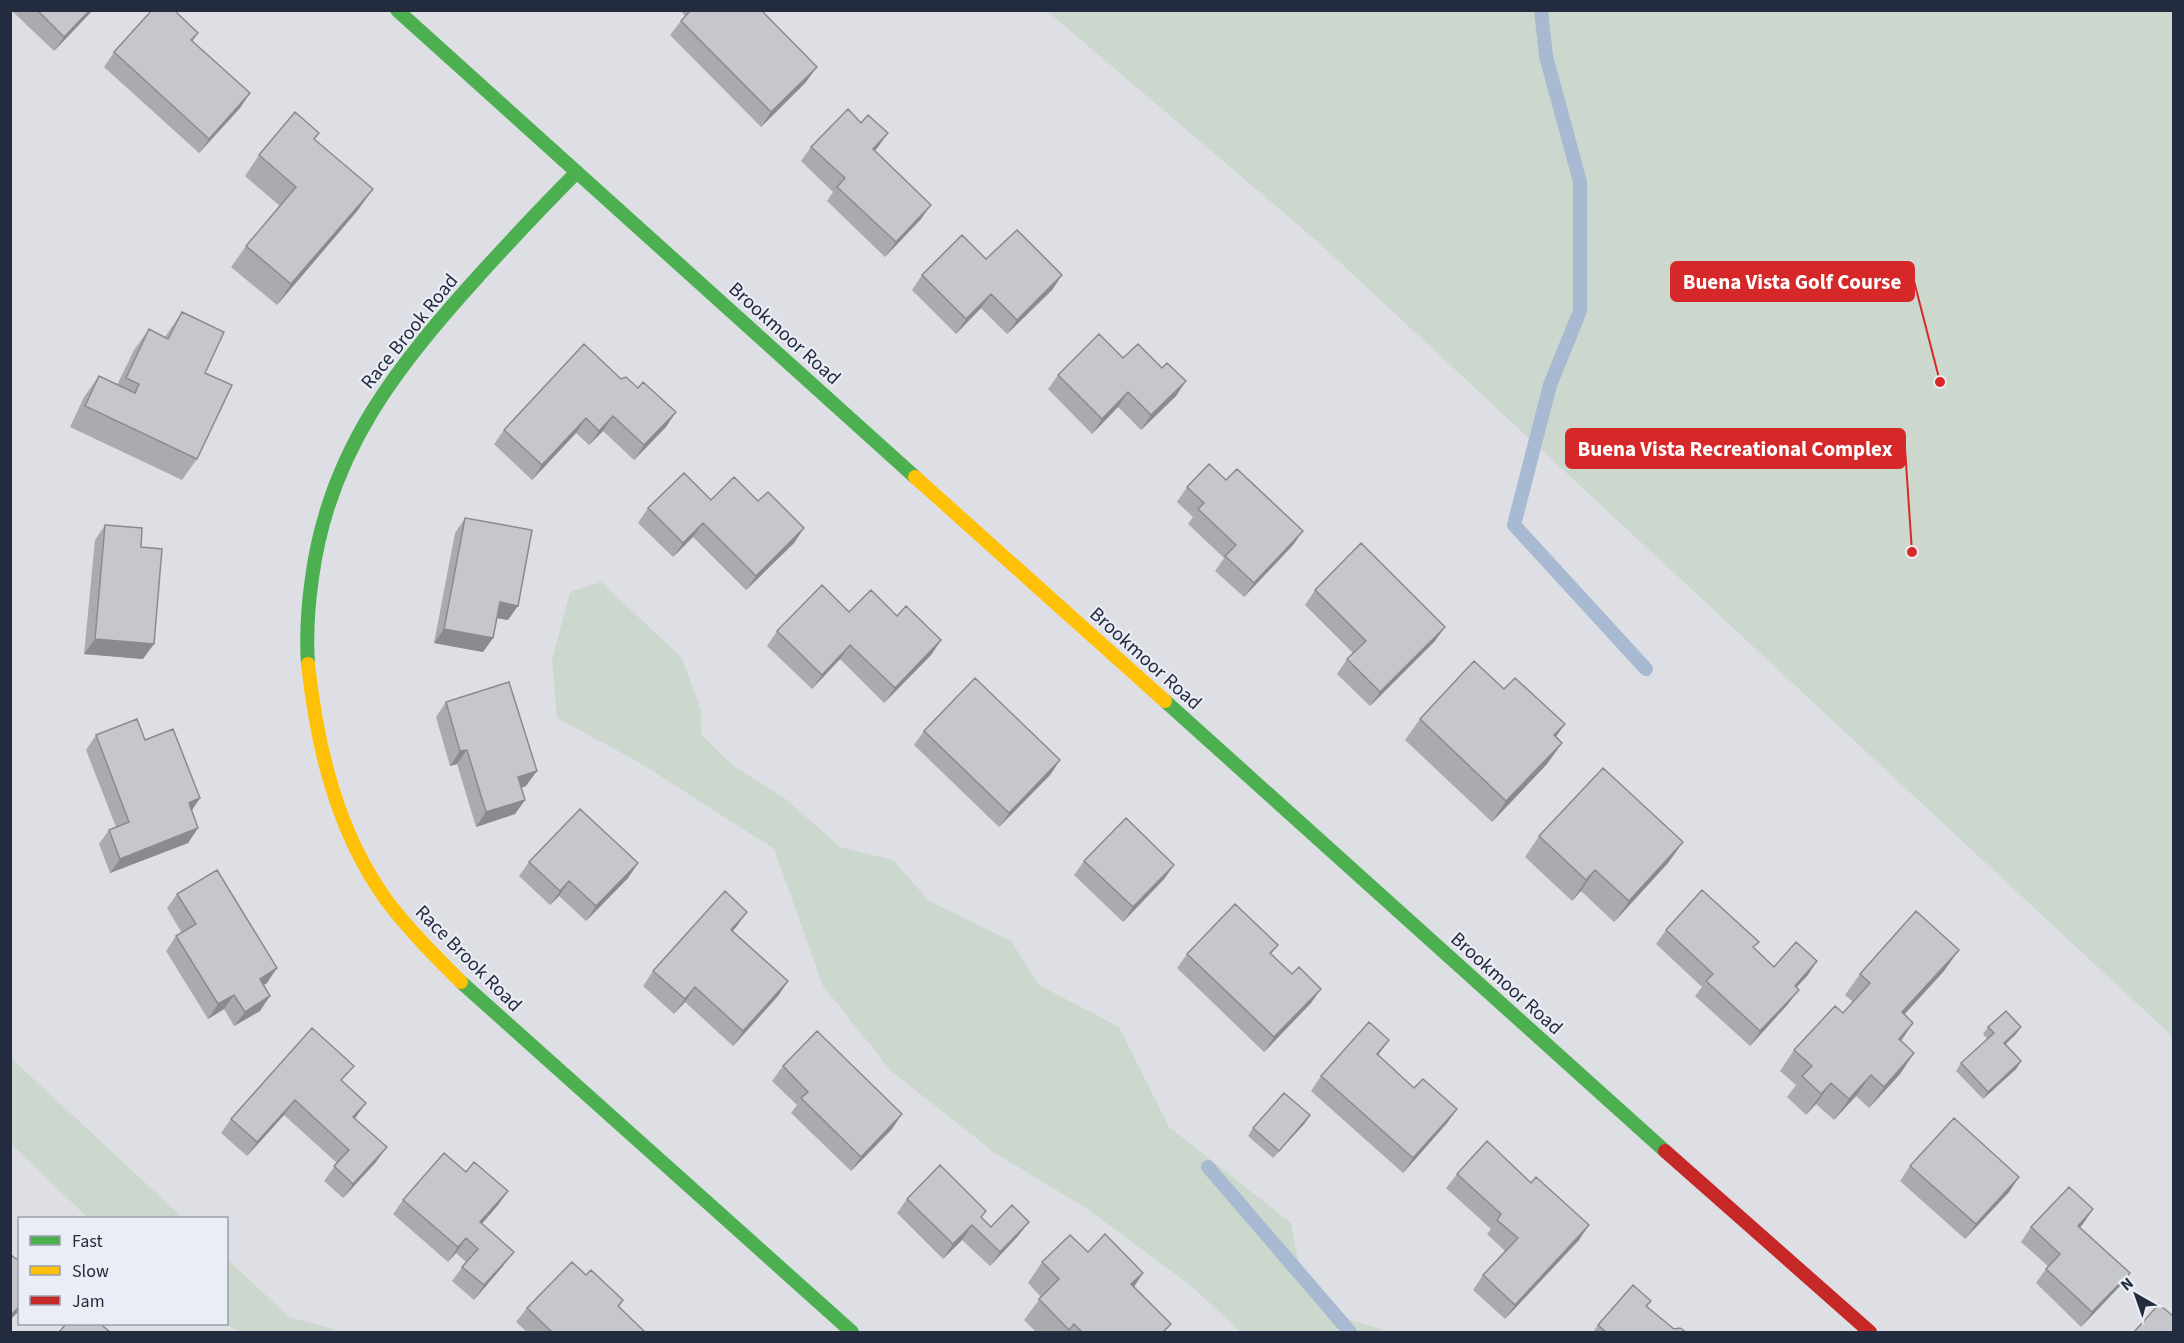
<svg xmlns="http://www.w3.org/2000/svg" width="2184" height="1343" viewBox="0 0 2184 1343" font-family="'Source Sans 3',sans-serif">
<rect width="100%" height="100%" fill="#dddfe4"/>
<path fill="#ccd8cd" d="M1047 11H2173V1037L1318 242Z
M601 582 682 658 701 710V734L732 765 787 800 840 847 893 860 929 901 1011 941 1039 985 1119 1027 1169 1127 1291 1223 1300 1272 1349 1320 1393 1332H1241L1190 1285 1086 1208 995 1153 891 1071 823 986 774 849 640 763 557 718 552 660 570 592Z
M10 1058H11L183 1218H88L11 1144Z
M227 1259 289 1317 344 1332H238L226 1324Z"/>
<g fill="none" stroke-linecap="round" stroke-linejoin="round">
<path stroke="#a8b9d2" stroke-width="14" d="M1541 10 1546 56 1580 182V311L1550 385 1514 525 1646 669
M1208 1167 1350 1332"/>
<path stroke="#4caf50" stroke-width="14" d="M397 10 915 477
M308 664C306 635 308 606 312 578 329 449 399 364 483 271 514 237 545 204 577 172
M1165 701 1665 1151
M461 982 852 1332"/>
<path stroke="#ffc107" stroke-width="14" d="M915 477 1165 701
M308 664C317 747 337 832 387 901 409 930 435 956 461 982"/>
<path stroke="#c62828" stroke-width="14" d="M1665 1151 1870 1332"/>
</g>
<path fill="#a9abaf" d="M11 10H93L54 51Z
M680 10H761L806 82 761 127 670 35 681 21 685 16Z
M198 33 193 41 240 108 199 153 104 67 114 52Z
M319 133 314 140 358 210 277 305 231 267 246 246 280 206 245 176 259 155Z
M811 147H878L875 151 921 219 885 257 827 201 833 192 801 161Z
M986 259 1062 275 1052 290 1007 334 981 308 956 334 912 290 922 275Z
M182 312 205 373 197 459 182 480 70 427 84 397 99 376 117 385 134 350 149 329 165 337Z
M584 344 666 427 634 460 603 431 589 445 576 433 532 480 494 444 504 430Z
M1123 358 1176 396 1141 430 1118 407 1092 434 1048 389 1058 375Z
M1187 487 1293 545 1244 597 1215 571 1224 558 1188 524 1193 517 1177 502Z
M711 500 758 501 804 528 794 543 746 590 693 537 673 557 638 523 648 508Z
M465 518 508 620 497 618 493 638 483 652 434 643 455 533Z
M105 525 141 547 143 659 84 654 95 540Z
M1315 590 1435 641 1370 706 1337 674 1347 659 1353 653 1305 605Z
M849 612 897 616 941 640 931 655 884 703 840 659 812 689 767 646 777 631Z
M1504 689 1565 724 1556 736 1562 743 1547 764 1492 822 1405 740 1420 719Z
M446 702 526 786 522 788 525 800 515 814 476 827 457 764 450 766 436 717Z
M924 731 1060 760 1050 775 999 827 914 745Z
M96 735 145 740 200 798 192 810 198 828 188 843 110 873 99 844 109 830 116 827 86 750Z
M1539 836 1683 842 1668 863 1614 922 1581 891 1572 901 1525 857Z
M1084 861 1174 865 1164 879 1123 922 1074 875Z
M529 862 638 863 628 878 586 921 559 896 550 905 519 876Z
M177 894 267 983 263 985 260 1011 234 1026 224 1009 208 1019 166 951 176 936 182 933 167 908Z
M737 926 733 931 788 981 778 996 733 1046 685 1002 674 1014 643 986 653 971Z
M1666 930 1754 948 1774 967 1817 961 1807 976 1796 987 1788 1004 1750 1046 1695 996 1702 987 1656 944Z
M1278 945 1271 954 1311 1003 1264 1052 1177 968 1187 954Z
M1944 971 1904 1015 1901 1041 1914 1053 1900 1074 1869 1108 1856 1096 1834 1120 1816 1104 1806 1115 1787 1097 1796 1085 1780 1071 1794 1050 1843 1013 1853 1002 1845 995 1860 974Z
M1988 1027 2016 1034 2006 1044 2021 1061 2016 1069 1983 1099 1956 1071 1961 1063 1987 1039 1983 1034Z
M1378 1056 1414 1088 1457 1109 1447 1123 1403 1173 1311 1091 1321 1076Z
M783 1066 892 1129 851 1171 791 1113 797 1105 772 1081Z
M343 1081 355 1118 376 1162 343 1198 324 1181 337 1163 284 1115 247 1156 221 1133 231 1119Z
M1305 1123 1273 1158 1248 1136 1253 1128Z
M1910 1166 2019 1177 2009 1192 1965 1239 1900 1181Z
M466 1172 508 1191 498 1205 482 1224 503 1266 474 1300 452 1281 466 1262 456 1253 448 1262 393 1214 403 1200Z
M1457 1174 1579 1240 1505 1319 1473 1290 1483 1275 1505 1251 1487 1234 1491 1229 1446 1188Z
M907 1199 981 1217 991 1227 1018 1236 990 1266 962 1240 943 1259 897 1213Z
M2083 1224 2080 1227 2130 1273 2119 1287 2081 1327 2036 1283 2048 1266 2021 1242 2031 1227Z
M1088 1252 1143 1273 1134 1287 1165 1332H1036L1024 1320 1041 1297 1028 1283 1042 1262Z
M586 1275 623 1300 619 1307 645 1332H527L516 1322 527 1308Z
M1651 1301 1647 1306 1674 1329 1686 1332H1593L1598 1325Z"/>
<path fill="#8a8b8f" d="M90 10H93L54 51 64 37Z
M817 67 806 82 761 127 771 112Z
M250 93 240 108 199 153 209 139Z
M888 133 878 147 862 163 873 149Z
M373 189 358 210 277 305 291 284Z
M931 205 921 219 885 257 896 242Z
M1062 275 1052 290 1007 334 1017 320Z
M991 294 981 308 956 334 966 319Z
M1186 381 1176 396 1141 430 1151 415Z
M1128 392 1118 407 1092 434 1102 419Z
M676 412 666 427 634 460 644 445Z
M613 416 603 431 589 445 599 431Z
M586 418 576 433 532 480 542 465Z
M703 523 693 537 673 557 683 543Z
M804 528 794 543 746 590 756 576Z
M1303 531 1293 545 1244 597 1254 583Z
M500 602 518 606 508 620 490 617Z
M1445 627 1435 641 1370 706 1380 692Z
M444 629 493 638 483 652 434 643Z
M95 639 154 644 143 659 84 654Z
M941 640 931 655 884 703 895 688Z
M850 645 840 659 812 689 822 675Z
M1565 724 1550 745 1554 735Z
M1562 743 1547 764 1492 822 1506 801Z
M467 750 457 764 450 766 460 751Z
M1060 760 1050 775 999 827 1009 813Z
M537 771 526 786 508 792 518 777Z
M200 798 190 813 189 803Z
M525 800 515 814 476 827 486 812Z
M198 828 188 843 110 873 120 859Z
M1683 842 1668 863 1614 922 1629 901Z
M638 863 628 878 586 921 596 906Z
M1174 865 1164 879 1123 922 1133 907Z
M1595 870 1581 891 1572 901 1586 880Z
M569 881 559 896 550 905 560 891Z
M747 912 737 926 721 944 731 930Z
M1959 950 1944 971 1887 1033 1902 1012Z
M1817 961 1807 976 1784 1001 1795 986Z
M277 968 267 983 249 994 260 979Z
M788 981 778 996 733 1046 743 1031Z
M695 987 685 1002 674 1014 685 999Z
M1321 989 1311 1003 1264 1052 1274 1037Z
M1799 990 1788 1004 1750 1046 1760 1031Z
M234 995 224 1009 208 1019 218 1004Z
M270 996 260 1011 234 1026 245 1012Z
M1913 1023 1899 1044V1039Z
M2021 1027 2016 1034 1999 1050 2004 1043Z
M1389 1040 1379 1054 1366 1069 1377 1054Z
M1914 1053 1900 1074 1869 1108 1884 1087Z
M2021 1061 2016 1069 1983 1099 1988 1092Z
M1871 1075 1856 1096 1834 1120 1849 1099Z
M1831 1083 1816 1104 1806 1115 1821 1094Z
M295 1100 284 1115 247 1156 257 1142Z
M366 1103 356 1117 343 1131 353 1117Z
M1457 1109 1447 1123 1403 1173 1413 1158Z
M902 1114 892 1129 851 1171 861 1157Z
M1310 1115 1305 1123 1273 1158 1279 1151Z
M387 1147 376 1162 343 1198 353 1184Z
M2019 1177 2009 1192 1965 1239 1976 1224Z
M508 1191 498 1205 470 1237 480 1222Z
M2093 1209 2083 1224 2068 1240 2078 1226Z
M1029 1222 1018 1236 990 1266 1000 1252Z
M972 1225 962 1240 943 1259 953 1244Z
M1589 1225 1579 1240 1505 1319 1515 1305Z
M466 1238 456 1253 448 1262 458 1247Z
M514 1252 503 1266 474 1300 484 1285Z
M1143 1273 1129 1294 1131 1284Z
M2130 1273 2119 1287 2081 1327 2092 1312Z
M20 1306V1310L10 1320V1316Z"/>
<path fill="#c5c7cc" stroke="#8a8b8f" stroke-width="1.5" d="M37 10H90L64 37Z
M152 10H174L198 33 191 40 250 93 209 139 114 52Z
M691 10H761L817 67 771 112 681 21Z
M848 109 861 123 868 115 888 133 873 149 931 205 896 242 837 187 845 178 811 147Z
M295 112 319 133 314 139 373 189 291 284 246 246 296 187 259 155Z
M1017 230 1062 275 1017 320 991 294 966 319 922 275 962 235 986 259Z
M182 312 224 332 205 373 232 385 197 459 85 406 99 376 135 393 139 384 126 378 149 329 168 339Z
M1099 334 1123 358 1138 344 1162 368 1167 363 1186 381 1151 415 1128 392 1102 419 1058 375Z
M584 344 621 379 626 377 638 388 643 382 676 412 644 445 613 416 599 431 586 418 542 465 504 430Z
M1209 464 1226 480 1237 469 1303 531 1254 583 1225 556 1236 545 1198 509 1204 503 1187 487Z
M684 473 711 500 734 477 758 501 768 492 804 528 756 576 703 523 683 543 648 508Z
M465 518 532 530 518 606 500 602 493 638 444 629Z
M105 525 142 528 141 547 162 549 154 644 95 639Z
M1361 543 1445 627 1380 692 1347 659 1366 641 1315 590Z
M822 585 849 612 871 590 897 616 906 606 941 640 895 688 850 645 822 675 777 631Z
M1474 661 1504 689 1515 678 1565 724 1554 735 1562 743 1506 801 1420 719Z
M975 678 1060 760 1009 813 924 731Z
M509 682 537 771 518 777 525 800 486 812 467 750 460 751 446 702Z
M137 719 145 740 173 729 200 798 189 803 198 828 120 859 109 830 129 822 96 735Z
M1603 768 1683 842 1629 901 1595 870 1586 880 1539 836Z
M580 809 638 863 596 906 569 881 560 891 529 862Z
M1126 818 1174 865 1133 907 1084 861Z
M217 870 277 968 260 979 270 996 245 1012 234 995 218 1004 176 936 196 924 177 894Z
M1702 890 1759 942 1753 947 1774 967 1796 942 1817 961 1795 986 1799 990 1760 1031 1706 981 1713 974 1666 930Z
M725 891 747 912 731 930 788 981 743 1031 695 987 685 999 653 971Z
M1235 904 1278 945 1270 953 1292 974 1299 967 1321 989 1274 1037 1187 954Z
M1916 911 1959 950 1902 1012 1913 1023 1899 1039 1914 1053 1884 1087 1871 1075 1849 1099 1831 1083 1821 1094 1802 1076 1812 1066 1794 1050 1835 1006 1843 1013 1870 983 1860 974Z
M2006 1011 2021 1027 2004 1043 2021 1061 1988 1092 1961 1063 1994 1033 1988 1027Z
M1369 1022 1389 1040 1377 1054 1414 1088 1423 1079 1457 1109 1413 1158 1321 1076Z
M312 1028 354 1066 341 1080 366 1103 353 1117 387 1147 353 1184 334 1166 349 1150 295 1100 257 1142 231 1119Z
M817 1031 902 1114 861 1157 801 1098 808 1092 783 1066Z
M1284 1093 1310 1115 1279 1151 1253 1128Z
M1954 1118 2019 1177 1976 1224 1910 1166Z
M1487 1141 1531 1183 1536 1177 1589 1225 1515 1305 1483 1275 1518 1238 1497 1220 1501 1214 1457 1174Z
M444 1153 466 1172 474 1162 508 1191 480 1222 514 1252 484 1285 462 1267 478 1249 466 1238 458 1247 403 1200Z
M940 1165 986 1211 981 1217 991 1227 1012 1205 1029 1222 1000 1252 972 1225 953 1244 907 1199Z
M2069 1187 2093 1209 2078 1226 2130 1273 2092 1312 2046 1269 2060 1254 2031 1227Z
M1105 1234 1143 1273 1131 1284 1171 1324 1163 1332H1082L1074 1324 1069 1330 1039 1299 1059 1279 1042 1262 1070 1235 1088 1252Z
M10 1254 20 1262V1306L10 1316Z
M572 1262 586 1275 591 1270 623 1300 618 1306 645 1332H552L527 1308Z
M1633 1285 1651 1301 1646 1306 1674 1329 1680 1328 1686 1332H1606L1598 1325Z
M2159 1304 2174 1317V1332H2134Z
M67 1323H105L103 1326 110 1332H59Z"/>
<g text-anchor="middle" stroke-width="4.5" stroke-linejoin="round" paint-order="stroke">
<g font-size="20" fill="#232b3e" stroke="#eaedf5">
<text transform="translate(409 331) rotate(-51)" y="7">Race Brook Road</text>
<text transform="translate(785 333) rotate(42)" y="7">Brookmoor Road</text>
<text transform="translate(1146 658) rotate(42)" y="7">Brookmoor Road</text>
<text transform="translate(469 958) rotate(45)" y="7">Race Brook Road</text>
<text transform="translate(1507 983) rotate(42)" y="7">Brookmoor Road</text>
</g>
</g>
<path fill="none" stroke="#d62828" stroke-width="2" d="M1940 382L1914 281M1912 552L1905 448"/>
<g fill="#d62828" stroke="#eaedf5" stroke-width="2">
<circle cx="1940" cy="382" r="6"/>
<circle cx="1912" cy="552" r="6"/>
</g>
<g fill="#d62828" stroke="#d62828" stroke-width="2">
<rect x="1671" y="262" width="243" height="39" rx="6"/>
<rect x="1566" y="429" width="339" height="39" rx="6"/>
</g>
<g font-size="21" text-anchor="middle" font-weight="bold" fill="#fff">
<text x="1792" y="289">Buena Vista Golf Course</text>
<text x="1735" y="456">Buena Vista Recreational Complex</text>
</g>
<rect width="2184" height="1343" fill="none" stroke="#232b3e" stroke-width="24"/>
<rect x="18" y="1217" width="210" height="108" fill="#eaedf5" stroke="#9a9fac" stroke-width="1.5"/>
<rect x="30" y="1236" width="30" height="9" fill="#4caf50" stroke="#9a9fac" stroke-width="1.5"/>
<text x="72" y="1247" font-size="18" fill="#232b3e">Fast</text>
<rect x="30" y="1266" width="30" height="9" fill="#ffc107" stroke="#9a9fac" stroke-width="1.5"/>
<text x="72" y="1277" font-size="18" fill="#232b3e">Slow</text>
<rect x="30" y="1296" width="30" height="9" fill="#c62828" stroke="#9a9fac" stroke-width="1.5"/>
<text x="72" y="1307" font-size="18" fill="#232b3e">Jam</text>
<g transform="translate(2136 1295) rotate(320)" stroke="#eaedf5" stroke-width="4.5" paint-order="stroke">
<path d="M0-4.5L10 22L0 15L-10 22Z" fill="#232b3e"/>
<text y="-9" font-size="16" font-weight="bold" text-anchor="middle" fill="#232b3e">N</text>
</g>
</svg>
